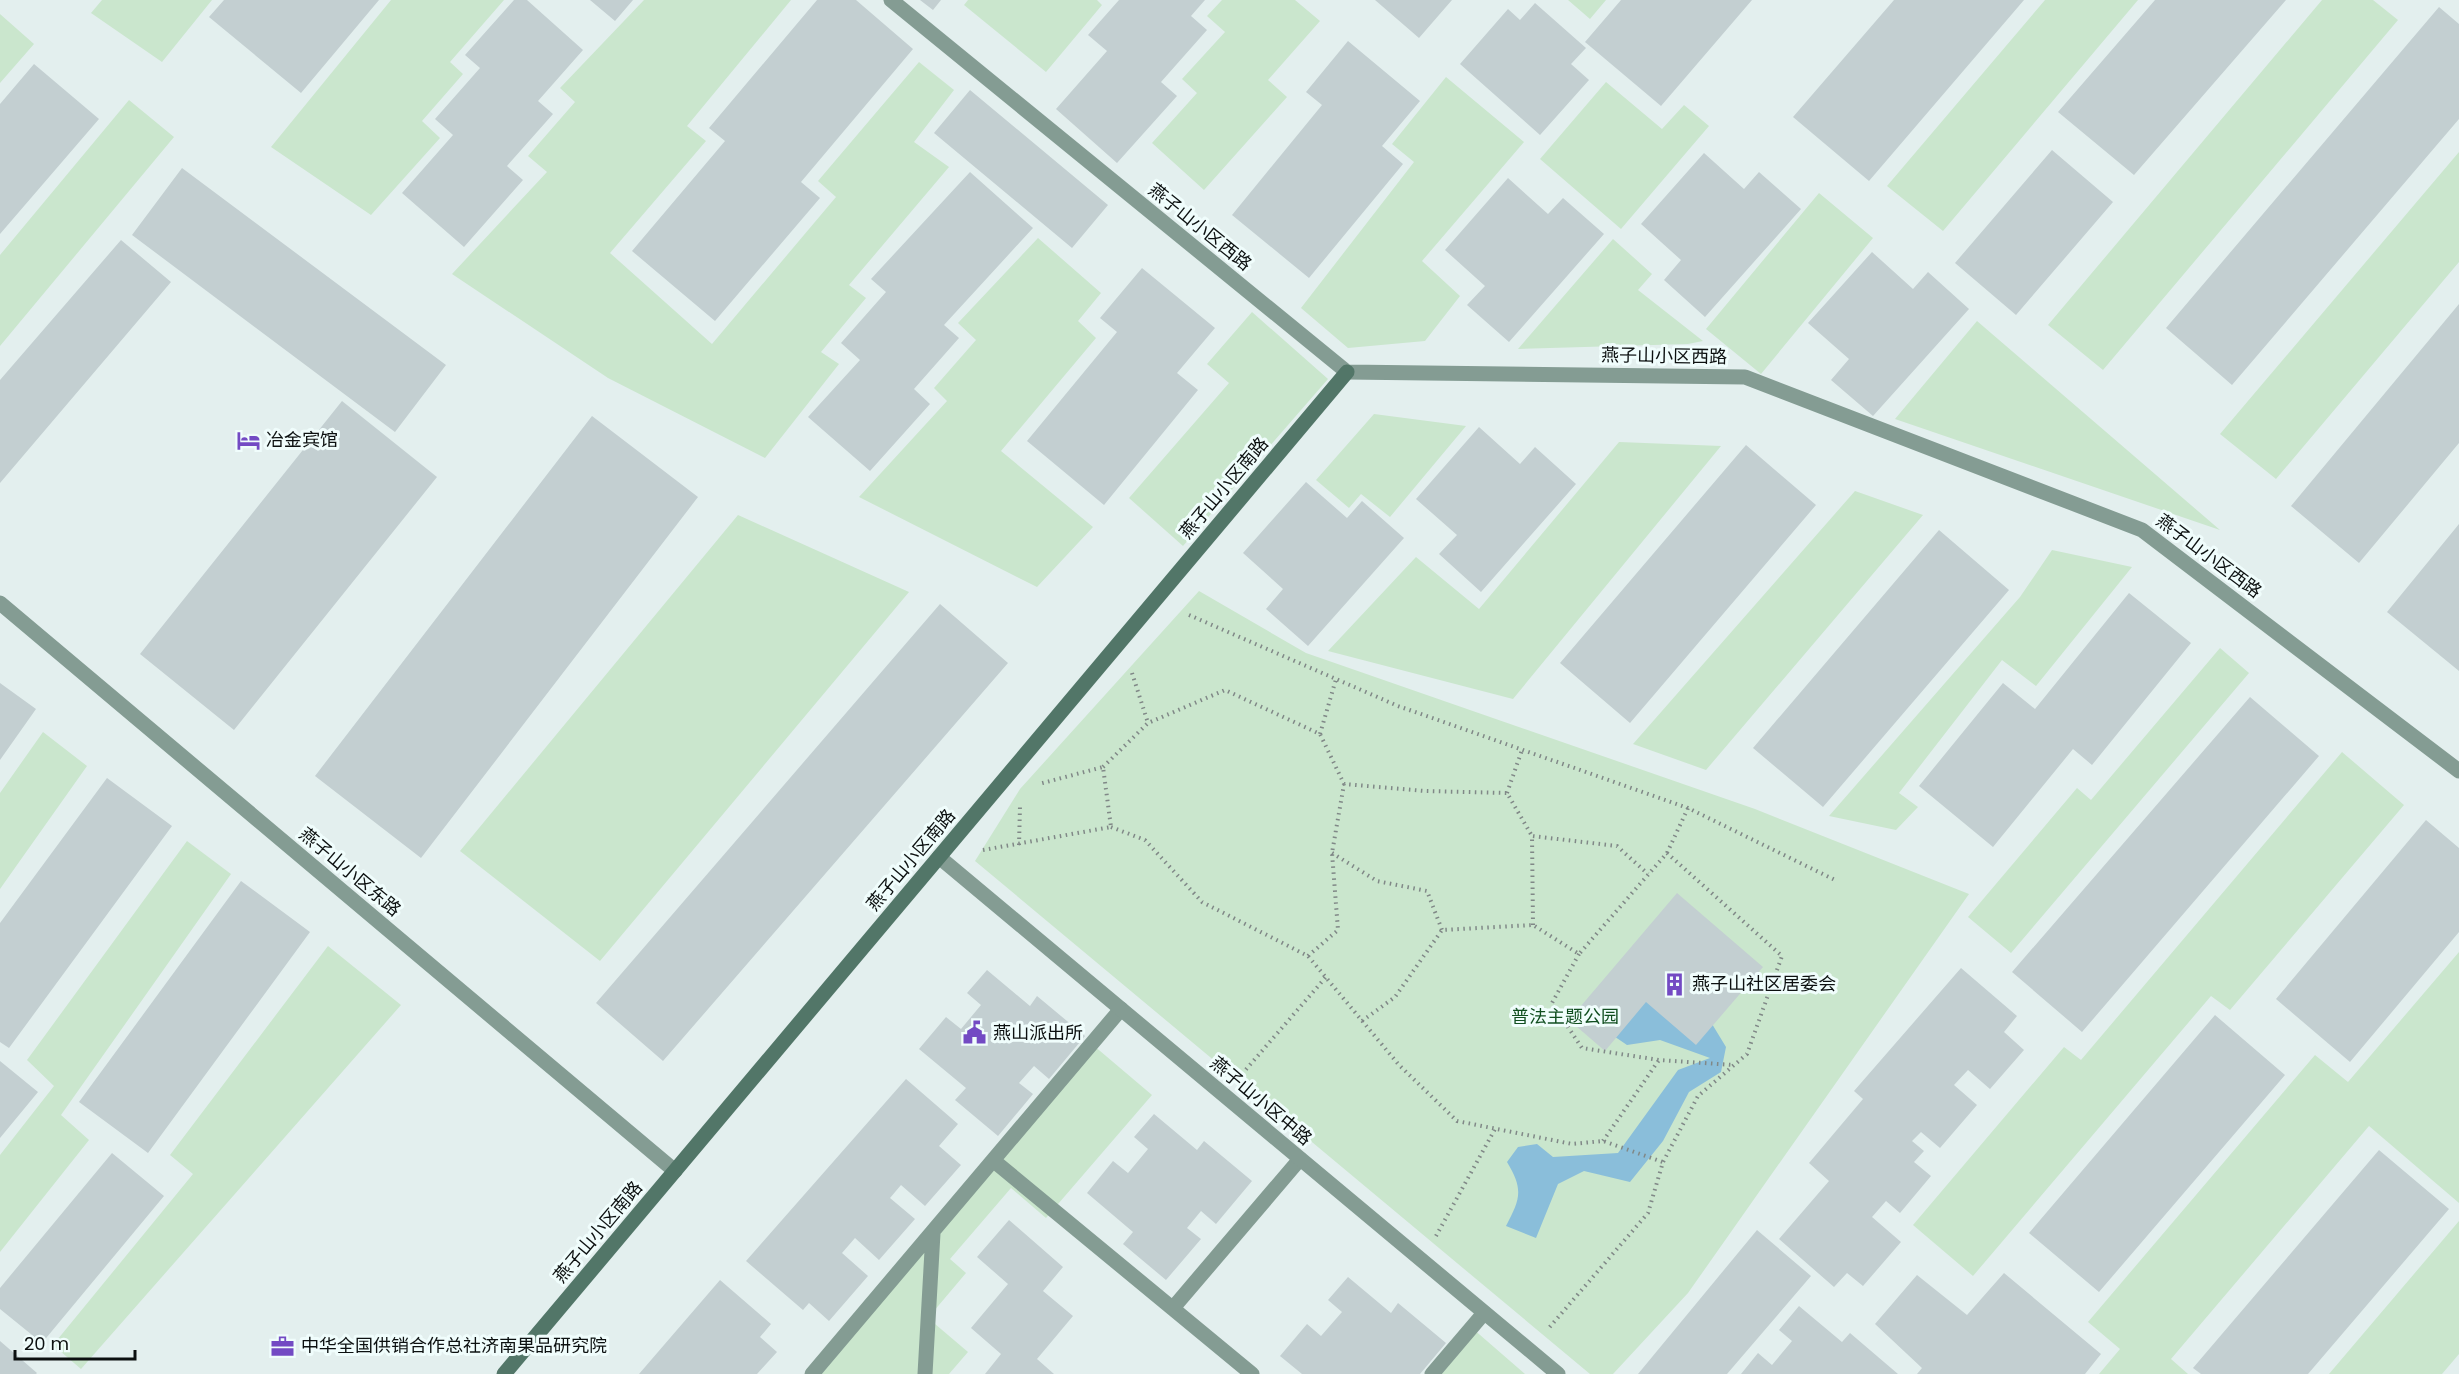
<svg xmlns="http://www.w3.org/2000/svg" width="2459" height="1374" viewBox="0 0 2459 1374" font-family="Poppins,'Noto Sans SC',sans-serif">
<rect width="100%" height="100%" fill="#e3efee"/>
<path fill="#cae6cd" d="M102 0H212L162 62 91 13Z
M391 0H504L450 62 463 74 422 121 440 138 371 215 271 147Z
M644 0H791L687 126 706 141 610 253 712 344 836 197 818 181 919 62 954 90 914 142 949 167 849 285 866 298 821 352 839 364 765 458 608 378 452 274 547 172 528 156 575 102 560 88Z
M968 0H1097L1102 5 1046 72 964 5Z
M1222 0H1295L1320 21 1268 80 1287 97 1204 190 1152 143 1197 93 1182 79 1225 32 1207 16Z
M1568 0H1606L1590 19Z
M2045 0H2138L1943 231 1887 186Z
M2322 0H2373L2398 20 2103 370 2048 325Z
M0 14 34 44 0 83Z
M1446 77 1524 142 1422 261 1460 296 1425 341 1348 348 1301 308 1414 162 1392 144Z
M1606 82 1662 129 1684 105 1709 126 1621 229 1540 159Z
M129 100 174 137 0 346V255Z
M2459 152V262L2276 479 2220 434Z
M1819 193 1873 238 1761 374 1706 329Z
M1038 238 1101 293 1078 321 1096 338 1001 451 1093 527 1037 587 859 497 947 401 934 388 976 340 958 323Z
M1613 239 1652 274 1638 290 1703 341 1688 344 1518 349Z
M1252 312 1328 379 1183 546 1129 498 1229 383 1207 364Z
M1977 321 2220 530 1895 419Z
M1374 414 1466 426 1390 517 1361 494 1349 508 1316 480Z
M1619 442 1721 446 1513 699 1328 651 1416 557 1479 609Z
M1855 491 1923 515 1706 770 1633 744Z
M738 515 909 592 600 961 460 851Z
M2052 550 2132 567 2036 686 2002 660 1899 793 1918 807 1896 830 1829 816 2020 597Z
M1199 591 1306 653 1755 809 1969 894 1688 1293 1613 1374H1590L975 861 1020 789Z
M2220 648 2249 673 2011 953 1968 917 2077 788 2091 800Z
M43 732 87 766 0 889V793Z
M2342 752 2404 805 2230 1010 2211 996 1973 1276 1913 1225 2064 1047 2081 1060Z
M187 841 231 874 61 1115 89 1140 0 1252V1155L54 1086 27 1060Z
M328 946 401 1005 81 1369 53 1345 193 1174 170 1155Z
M2459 952V1203L2369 1126 2171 1359 2188 1374H2099L2120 1349 2088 1322 2315 1055 2348 1082Z
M1093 1045 1152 1095 1046 1218 1011 1188 950 1259 966 1273 928 1318 968 1352 949 1374H812Z
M2459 1221V1354L2442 1374H2329Z
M1472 1328 1525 1374H1432Z"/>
<path fill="#8abeda" d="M1608 989 1709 1019 1726 1047 1721 1072 1689 1092 1663 1141 1630 1182 1584 1171 1558 1184 1536 1238 1506 1226C1520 1199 1524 1190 1507 1162L1518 1147 1537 1144 1553 1157 1618 1153 1678 1070 1710 1058 1660 1040 1627 1045 1596 1024Z"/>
<path fill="#c3cfd1" d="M224 0H379L301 93 209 17Z
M514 0H527L583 50 538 101 553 114 507 166 523 180 464 247 402 193 453 135 435 119 480 68 465 55Z
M590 0H633L615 21Z
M817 0H856L913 49 801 182 820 198 715 321 632 251 725 141 709 128Z
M920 0H941L933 10Z
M1119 0H1205L1191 16 1207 30 1161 82 1177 96 1117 163 1056 109 1107 51 1088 35Z
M1375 0H1452L1419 38Z
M1621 0H1752L1661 106 1585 42Z
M1894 0H2024L1869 181 1793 117Z
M2155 0H2286L2134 175 2058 112Z
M1535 3 1586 48 1571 64 1589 80 1540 135 1460 64 1508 9 1520 20Z
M2439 7 2459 24V119L2232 385 2166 328Z
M1348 41 1420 101 1382 146 1403 164 1309 278 1232 215 1322 105 1306 92Z
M34 64 99 119 0 234V104Z
M970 90 1108 205 1072 248 934 133Z
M2052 150 2113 202 2016 315 1955 263Z
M1704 153 1744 189 1759 172 1801 209 1705 317 1664 280 1681 260 1641 224Z
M182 168 446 365 395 432 132 235Z
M970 172 1033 228 944 325 959 338 914 389 930 404 870 471 808 417 860 360 841 343 886 292 871 279Z
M1508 178 1548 214 1563 198 1604 234 1509 342 1467 305 1485 286 1445 250Z
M121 240 171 282 0 483V380Z
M1872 252 1913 289 1928 272 1969 309 1873 416 1831 380 1849 359 1808 323Z
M1142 268 1215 328 1177 373 1198 390 1104 505 1027 441 1117 332 1100 318Z
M2459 304V443L2359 563 2291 506Z
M342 401 437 477 234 730 140 654Z
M592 416 698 497 421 858 315 776Z
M1479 427 1520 464 1535 447 1576 484 1481 592 1439 554 1457 535 1416 499Z
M1746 445 1816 505 1630 723 1560 663Z
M1306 482 1347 518 1362 501 1404 538 1308 646 1266 609 1283 589 1243 553Z
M2459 524V671L2387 612Z
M1939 530 2009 590 1823 807 1753 748Z
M2129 593 2191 643 2092 765 2073 749 1993 847 1919 786 2003 683 2035 709Z
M940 604 1008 663 663 1061 596 1003Z
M0 683 36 709 0 760Z
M2250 697 2319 756 2082 1032 2012 972Z
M107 778 172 826 9 1048 0 1042V923Z
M2426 820 2459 848V932L2350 1062 2276 999Z
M241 881 310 932 148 1153 79 1102Z
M1677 893 1763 967 1696 1045 1646 1002 1605 1051 1569 1020Z
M1961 968 2017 1016 2004 1032 2024 1050 1990 1089 1968 1070 1954 1085 1977 1105 1940 1148 1921 1132 1912 1141 1924 1151 1914 1162 1931 1176 1900 1213 1886 1201 1872 1217 1901 1242 1863 1286 1847 1273 1834 1287 1779 1239 1829 1181 1809 1163 1863 1099 1854 1091Z
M987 970 1030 1006 1037 996 1085 1036 1049 1079 1034 1066 1019 1083 1033 1094 998 1136 955 1100 966 1088 919 1049 946 1017 961 1029 981 1005 967 993Z
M2215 1015 2285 1075 2099 1292 2029 1233Z
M0 1061 38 1092 0 1138Z
M906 1079 958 1124 939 1146 961 1165 925 1206 901 1185 890 1198 915 1219 879 1260 855 1238 842 1253 868 1276 829 1321 809 1303 803 1310 746 1261Z
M1154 1114 1197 1150 1204 1141 1252 1181 1216 1224 1201 1211 1187 1228 1201 1239 1166 1280 1123 1244 1133 1232 1087 1193 1113 1161 1128 1173 1148 1149 1134 1137Z
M2379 1150 2449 1209 2308 1374H2201L2193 1368Z
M112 1153 164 1196 42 1343 0 1309V1288Z
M1009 1220 1063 1267 1043 1291 1073 1316 1037 1359 1054 1374H985L1001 1354 971 1328 1008 1284 977 1257Z
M1757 1230 1811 1276 1727 1374H1638Z
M2004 1273 2101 1354 2085 1374H1917L1922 1368 1875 1324 1917 1275 1967 1315Z
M1348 1277 1391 1313 1398 1303 1446 1343 1420 1374H1302L1280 1356 1307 1324 1321 1336 1342 1312 1328 1300Z
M720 1280 771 1324 760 1337 777 1352 757 1374H639Z
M1799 1306 1842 1342 1850 1333 1898 1374H1741L1758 1353 1772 1365 1792 1341 1779 1330Z
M0 1341 37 1373 36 1374H0Z"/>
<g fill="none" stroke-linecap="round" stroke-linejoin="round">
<path stroke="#808887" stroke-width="4" stroke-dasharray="1.5 4.5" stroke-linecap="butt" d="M1189 615 1398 706 1688 808 1835 880
M1132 673 1148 723
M1320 734 1336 679
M1103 767 1148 723 1225 690 1320 734 1344 784 1425 791 1507 793 1532 836
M1507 793 1522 750
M1111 827 1145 840 1202 902 1308 956 1399 1065 1457 1121 1572 1144 1603 1141 1663 1162
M1019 845 1020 806
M983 850 1111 827 1103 767 1039 784
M1332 853 1377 881 1427 891 1442 930
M1667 853 1688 808
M1533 925 1532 836 1617 846 1648 874
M1579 954 1552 1003 1582 1048 1659 1060 1733 1065
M1308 956 1338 930 1332 853 1344 784
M1362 1021 1395 997 1442 930 1533 925 1579 954 1667 853 1782 956 1747 1054 1698 1096 1663 1162 1648 1213 1548 1329
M1242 1074 1326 977
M1603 1141 1659 1060
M1436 1236 1495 1129"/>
<path stroke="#849c93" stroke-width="15" d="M994 1161 1252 1374
M1173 1308 1300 1159
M812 1374 1121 1009
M925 1374 933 1233
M1432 1374 1484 1313"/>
<path stroke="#849c93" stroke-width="15" d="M891 0 1347 372 1745 377 2142 530 2459 771
M0 603 675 1171
M939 857 1558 1374"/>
<path stroke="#527668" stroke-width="15" d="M504 1374 1347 372"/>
</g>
<defs>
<symbol id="hotel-bare" viewBox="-9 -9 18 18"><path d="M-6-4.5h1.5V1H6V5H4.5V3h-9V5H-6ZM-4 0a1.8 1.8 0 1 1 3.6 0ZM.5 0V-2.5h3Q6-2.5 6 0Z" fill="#734ac3" stroke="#f0fdfc" stroke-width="2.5" paint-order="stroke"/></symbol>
<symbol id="building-bare" viewBox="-9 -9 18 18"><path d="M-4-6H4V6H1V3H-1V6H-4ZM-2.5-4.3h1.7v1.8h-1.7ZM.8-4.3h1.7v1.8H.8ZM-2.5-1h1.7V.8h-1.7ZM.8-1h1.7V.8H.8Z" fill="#734ac3" stroke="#f0fdfc" stroke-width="2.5" paint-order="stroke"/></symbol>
<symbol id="civic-bare" viewBox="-9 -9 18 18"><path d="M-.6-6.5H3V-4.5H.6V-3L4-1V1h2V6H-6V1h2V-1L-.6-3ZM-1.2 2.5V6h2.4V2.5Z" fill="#734ac3" stroke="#f0fdfc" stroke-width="2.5" paint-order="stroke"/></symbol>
<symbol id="office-bare" viewBox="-9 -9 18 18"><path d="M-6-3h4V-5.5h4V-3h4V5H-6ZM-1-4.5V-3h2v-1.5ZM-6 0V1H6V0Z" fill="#734ac3" stroke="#f0fdfc" stroke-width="2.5" paint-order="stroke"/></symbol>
</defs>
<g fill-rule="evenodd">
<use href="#hotel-bare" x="232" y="424" width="33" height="33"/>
<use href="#building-bare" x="1658" y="968" width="33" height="33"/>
<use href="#civic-bare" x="958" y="1016" width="33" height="33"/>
<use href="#office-bare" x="266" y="1330" width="33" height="33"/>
</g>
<g text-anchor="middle" stroke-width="6" stroke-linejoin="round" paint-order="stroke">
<g font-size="18" fill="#0c1010" stroke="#f0fdfc">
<text transform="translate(1200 227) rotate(39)" y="6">燕子山小区西路</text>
<text transform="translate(1664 356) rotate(1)" y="6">燕子山小区西路</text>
<text transform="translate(1224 488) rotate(-50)" y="6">燕子山小区南路</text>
<text transform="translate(2209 556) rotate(37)" y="6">燕子山小区西路</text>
<text transform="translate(911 860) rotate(-50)" y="6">燕子山小区南路</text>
<text transform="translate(350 872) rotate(40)" y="6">燕子山小区东路</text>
<text transform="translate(1261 1101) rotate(40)" y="6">燕子山小区中路</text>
<text transform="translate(598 1232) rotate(-50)" y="6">燕子山小区南路</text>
</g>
<g font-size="18" fill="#0c1010" stroke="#f0fdfc" text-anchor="start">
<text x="266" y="446">冶金宾馆</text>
<text x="1692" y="990">燕子山社区居委会</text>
<text x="993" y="1039">燕山派出所</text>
<text x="301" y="1352">中华全国供销合作总社济南果品研究院</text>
</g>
<g font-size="18" fill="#114f20" stroke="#f0fdfc">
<text x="1565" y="1023">普法主题公园</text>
</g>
</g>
<path d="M15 1350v9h120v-9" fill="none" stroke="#0c1010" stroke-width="3"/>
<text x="24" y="1350" font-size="18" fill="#0c1010" stroke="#f0fdfc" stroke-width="4.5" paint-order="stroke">20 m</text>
</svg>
